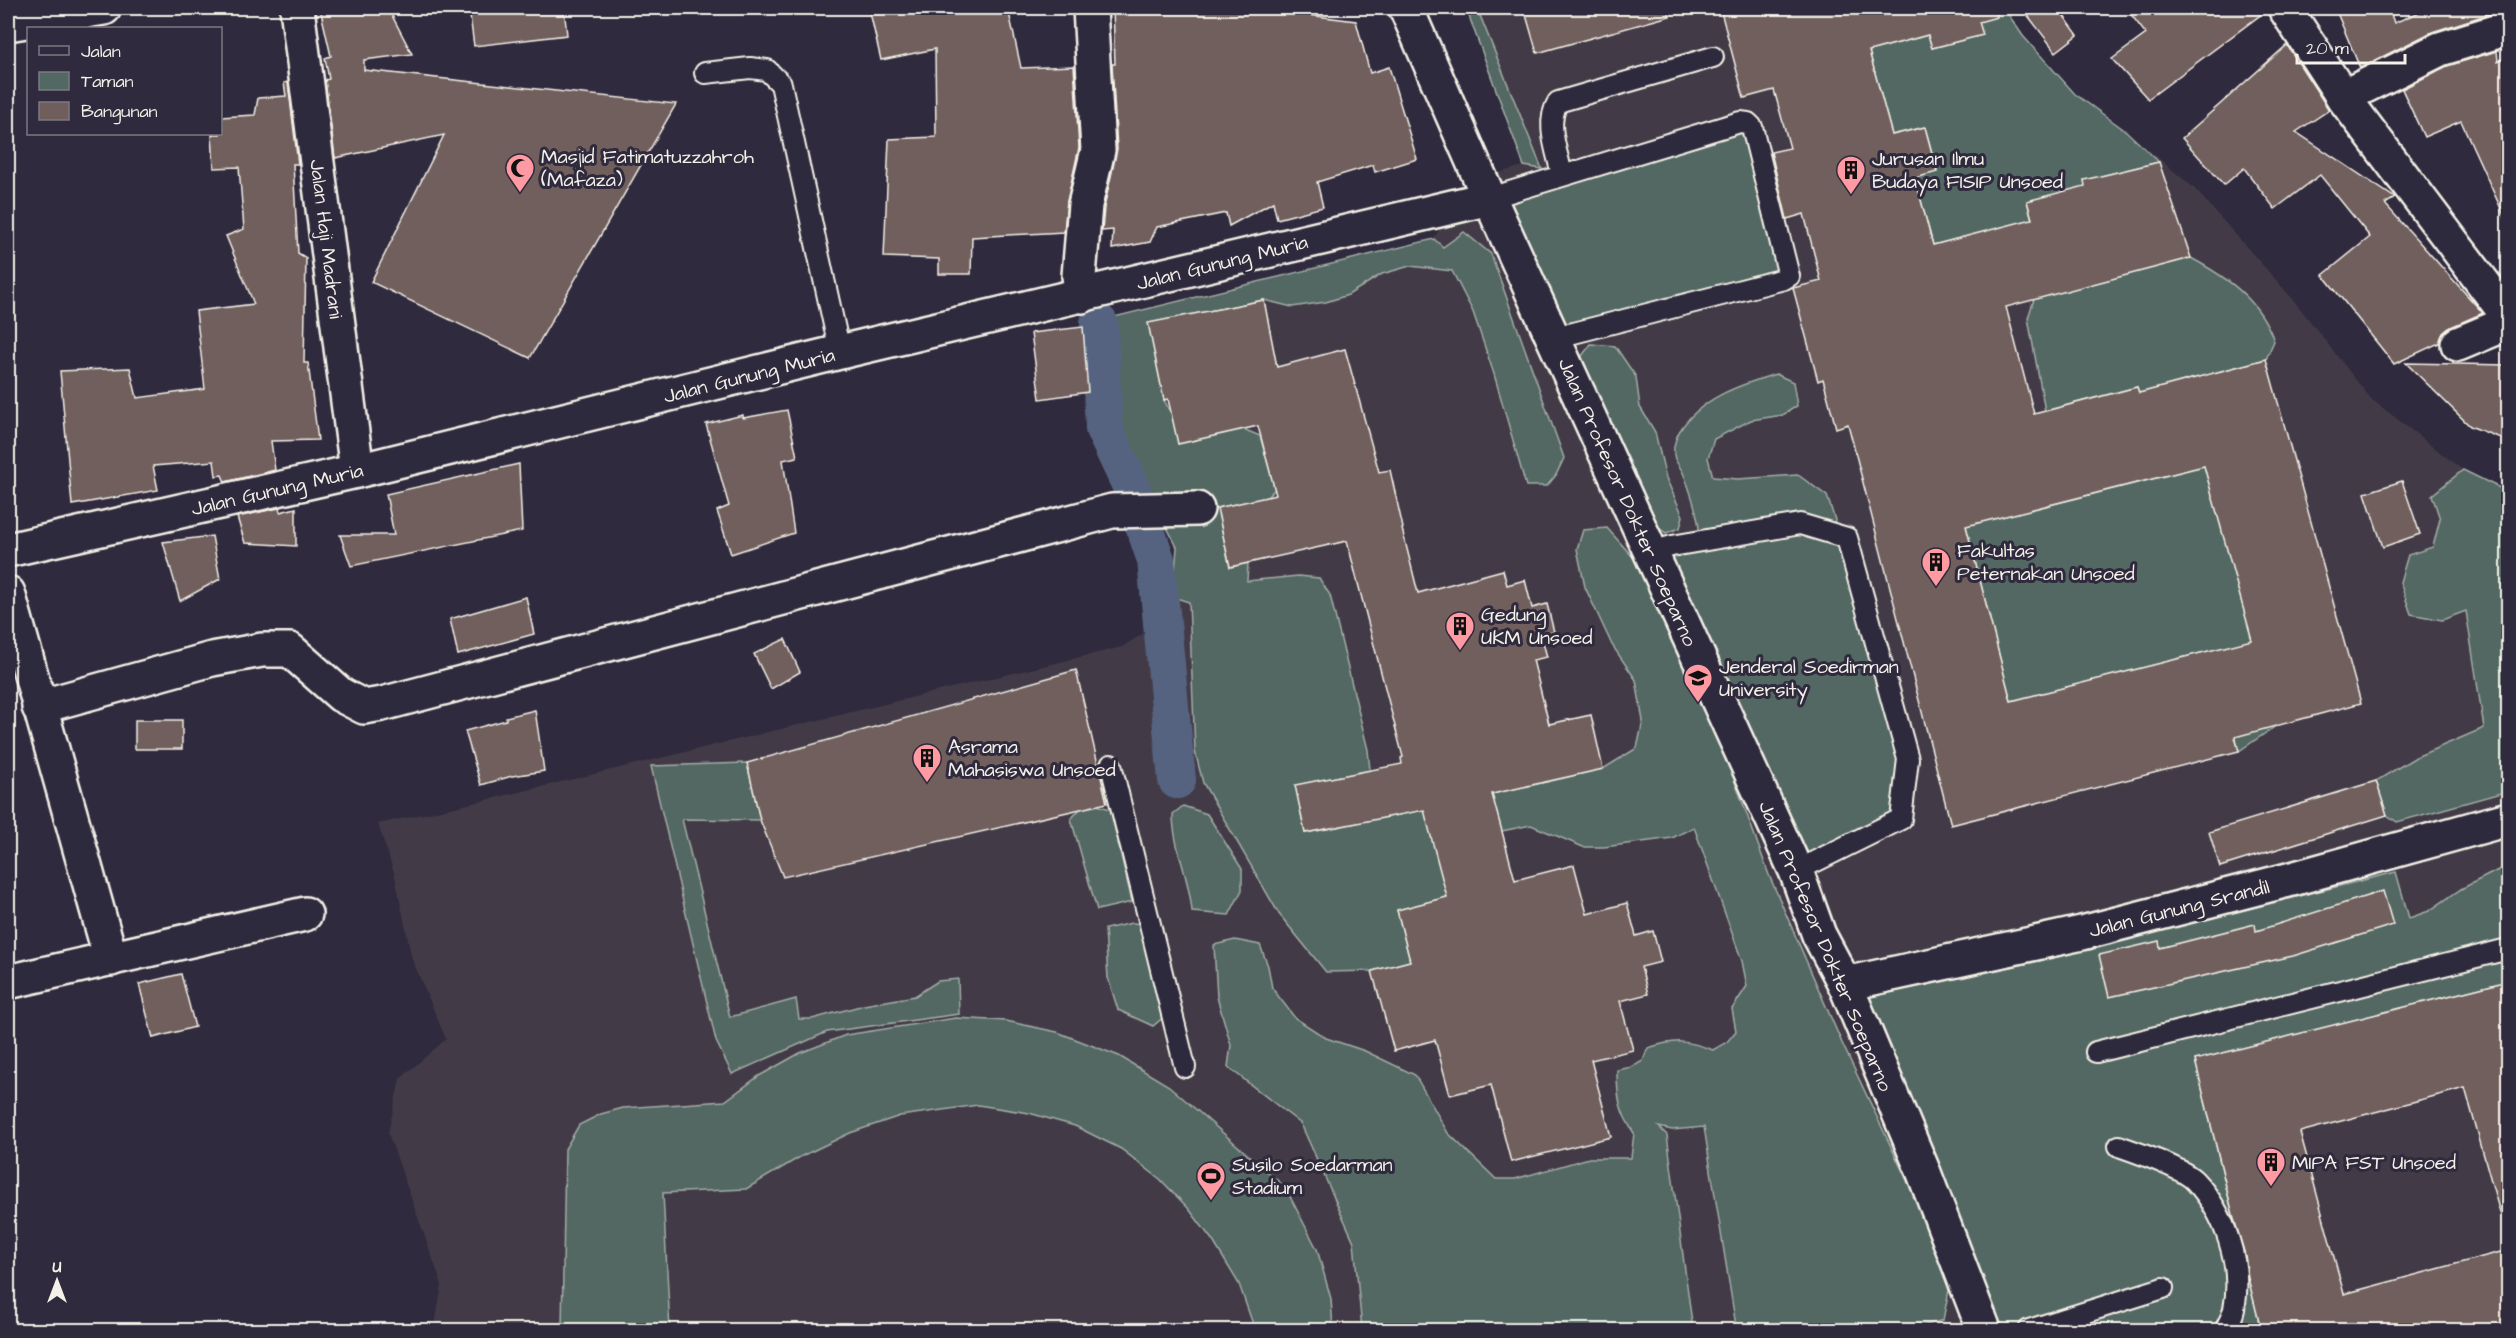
<svg xmlns="http://www.w3.org/2000/svg" width="2516" height="1338" viewBox="0 0 2516 1338" font-family="'Architects Daughter',sans-serif">
<style>
.built{fill:#423a47}
.green{fill:#526863;stroke:#a3aca6;stroke-width:1.5}
.lines{fill:none;stroke-linecap:round;stroke-linejoin:round}
.canal{stroke:#566480;stroke-width:38}
.building{fill:#705e5d;stroke:#f4f1e8;stroke-width:1.5;fill-rule:evenodd}
.lane-casing{stroke:#f4f1e8;stroke-width:24}
.street-casing{stroke:#f4f1e8;stroke-width:38}
.secondary-casing{stroke:#f4f1e8;stroke-width:38}
.lane{stroke:#2f2a3d;stroke-width:20}
.street{stroke:#2f2a3d;stroke-width:33}
.secondary{stroke:#2f2a3d;stroke-width:33}
.labels{text-anchor:middle;stroke-width:6;stroke-linejoin:round;paint-order:stroke}
.poi-label{font-size:20px;fill:#f4f1e8;stroke:#2f2a3d;text-anchor:start}
.street-label{font-size:20px;fill:#f4f1e8;stroke:#2f2a3d}
</style>
<rect width="100%" height="100%" fill="#2f2a3d"/>
<filter id="ink" filterUnits="userSpaceOnUse"><feTurbulence type="fractalNoise" baseFrequency=".0167" numOctaves="2"/><feDisplacementMap in="SourceGraphic" scale="12" xChannelSelector="R" yChannelSelector="G"/><feConvolveMatrix kernelMatrix="1 2 1 2 8 2 1 2 1" color-interpolation-filters="sRGB"/></filter>
<g filter="url(#ink)">
<!-- built -->
<path class="built" d="M1466 8H2004L2023 36 2075 94 2126 131 2194 188 2292 298 2370 398 2463 470 2508 492V1330H434L442 1285 388 1133 400 1079 446 1039 412 959 395 876 378 824 482 801 1122 647 1147 631 1173 597 1178 547 1128 452 1116 404 1114 317 1433 239 1464 194 1485 177 1523 166Z"/>
<!-- green -->
<g class="green">
<path d="M1466 8H1477L1542 169 1524 166Z"/>
<path d="M1975 8H2004L2023 36 2075 94 2126 131 2159 162 2084 180 2090 201 2027 202 2032 220 1933 245 1915 178 1937 171 1925 127 1892 135 1869 51 1928 35 1932 48 1982 35Z"/>
<path d="M1749 124 1787 273 1554 338 1490 198Z"/>
<path d="M1464 232 1491 254 1564 458 1556 475 1547 486H1526L1494 374 1473 312 1452 271 1410 266 1382 274 1348 295 1326 302 1292 307 1264 300 1149 323 1164 400 1172 415 1243 429 1260 436 1275 489 1267 497 1217 508 1230 567 1248 563 1247 581 1298 576 1319 578 1330 595 1368 750 1370 770 1296 785 1305 833 1413 812 1603 769 1637 748 1643 721 1636 680 1612 645 1585 587 1577 549 1583 530 1607 528 1648 574 1729 765 1769 875 1842 1043 1937 1244 1949 1290 1943 1320 1910 1330H1740L1736 1326 1704 1127 1672 1130 1659 1127 1667 1135 1692 1323 1690 1330H1362L1354 1242 1301 1124 1228 1067 1231 1045 1217 997 1214 945 1235 940 1260 945 1268 966 1272 988 1295 1018 1326 1038 1365 1051 1415 1075 1448 1133 1496 1179H1515L1589 1158H1631L1634 1133C1619 1111 1617 1097 1617 1070L1632 1067 1643 1061 1648 1048C1676 1039 1686 1040 1713 1050L1727 1042 1736 1031 1732 1009 1747 986 1742 961 1694 827 1672 838 1604 847H1583L1531 825 1502 831 1447 897 1397 910 1410 961 1372 971 1326 972 1279 914 1203 783 1195 751 1189 602 1173 597 1177 547 1128 452 1116 404 1114 317 1434 239 1443 247Z"/>
<path d="M2191 258C2228 278 2260 300 2274 341L2266 359 2181 382 2276 726 2239 751 2213 650 2011 701 1966 526 2160 477 2137 387 2045 411 2028 318 2034 299Z"/>
<path d="M1591 344 1615 346 1636 377 1640 407 1655 432 1666 478 1683 516 1680 528 1666 533 1652 524 1578 361Z"/>
<path d="M1776 374 1793 382 1797 406 1783 415 1751 420 1714 439 1708 458 1713 477 1738 479 1798 475 1827 496 1835 520 1832 533 1847 538 1908 759 1901 819 1796 871 1651 552 1700 542C1700 520 1692 495 1684 475 1682 469 1677 464 1675 459 1672 450 1675 440 1679 432 1700 398 1739 385 1776 374Z"/>
<path d="M2463 470 2508 492V791L2397 822 2387 815 2376 781 2416 757 2484 728 2466 611 2442 620 2411 614 2400 582 2408 555 2433 547 2440 519 2432 495Z"/>
<path d="M747 763 760 820 682 819 730 1017 796 999 799 1019H812L864 1005 915 996 938 981 958 979 959 1014 827 1032 732 1074 716 1041 651 766Z"/>
<path d="M1094 804 1110 809 1132 902 1097 910 1071 819 1080 809Z"/>
<path d="M1183 806 1207 814 1242 869V890L1229 915 1192 912C1190 878 1173 848 1173 814Z"/>
<path d="M2508 865V981L2195 1060 2261 1330H2000L1988 1310 1869 997 2049 959 2396 872 2409 918 2429 911 2461 889Z"/>
<path d="M1132 923 1146 924 1166 1015 1153 1026 1118 1010 1108 978 1105 929Z"/>
<path d="M956 1018 1006 1021 1057 1032 1119 1056 1169 1086 1285 1187 1317 1249 1331 1299 1333 1330H1255L1239 1284 1213 1241 1189 1209 1160 1179 1121 1149 1075 1126 1029 1113 978 1105 900 1116 850 1133 800 1157 746 1189 663 1193 670 1330H562L565 1149 579 1125 601 1114 623 1108 725 1101 759 1076 800 1053 846 1035Z"/>
</g>
<g class="lines">
<!-- canal -->
<path class="canal" d="M1099 323 1104 429 1130 484 1156 560 1177 780"/>
</g>
<!-- building -->
<g class="building">
<path d="M320 8H388L412 54 364 60V70L676 104 530 358 371 282 444 135 335 158 325 80 329 79 325 58 331 56Z"/>
<path d="M469 8H564L567 35 474 46Z"/>
<path d="M869 8H1008L1021 68 1074 66 1079 148 1067 201 1064 232 972 237 971 274H939V259L884 257 889 139 936 137 935 49 881 60Z"/>
<path d="M1113 8H1277V11L1356 21 1370 73 1389 67 1417 159 1375 172 1373 165 1317 182 1323 207 1277 219 1273 202 1229 226 1226 213 1157 227 1150 242 1112 249 1113 230 1102 231 1104 208 1117 149 1112 64H1115Z"/>
<path d="M1524 8H1668L1670 16 1537 53Z"/>
<path d="M1720 8H1996L1997 17 1979 22 1983 35 1932 48 1928 35 1869 51 1892 135 1925 127 1937 172 1915 178 1933 245 2032 219 2027 201 2085 186 2084 180 2159 162 2191 258 2006 307 2034 414 2137 387 2139 393 2266 359 2361 703 2235 737 2239 751 1951 825 1848 424 1836 428 1823 379 1818 381 1793 288 1821 281 1804 214 1787 219 1771 152 1790 148 1774 90 1744 98ZM2204 466 2252 640 2011 701 1966 526Z"/>
<path d="M2022 8H2058L2078 35 2056 52Z"/>
<path d="M2126 8H2267V10L2148 99 2112 59 2146 34Z"/>
<path d="M2335 8H2389L2394 23 2429 8H2491L2492 13 2432 32 2360 68Z"/>
<path d="M2287 45 2329 110 2296 132 2395 198 2385 204 2483 313 2451 327 2443 333 2439 343 2394 364 2323 275 2370 237 2320 175 2275 209 2244 168 2224 185 2182 138Z"/>
<path d="M2497 51 2498 61 2508 57V224L2461 121 2424 137 2402 89 2447 66Z"/>
<path d="M288 82 298 164H293L298 253 306 258 304 363H308L318 440 271 441 275 470 225 482 222 475 216 476 214 461 153 466 158 490 72 505 60 371 130 368 137 398 205 389 196 311 254 304 226 236 244 229 239 167 214 168 212 134H220V117L255 115 258 98 286 96 284 83Z"/>
<path d="M1264 300 1277 367 1345 349 1379 472 1390 470 1403 528 1402 529 1418 593 1503 570 1507 585 1525 580 1532 608 1547 604 1554 632 1541 635 1547 657 1533 660 1549 724 1591 715 1603 769 1492 794 1515 880 1574 865 1587 914 1627 903 1636 936 1653 931 1661 962 1641 967 1648 994 1620 1001 1633 1050 1591 1060 1611 1137 1511 1162 1491 1085 1450 1095 1435 1040 1394 1051 1372 971 1410 961 1397 910 1447 897 1424 810 1305 833 1295 785 1402 764 1401 758 1403 757 1347 541 1230 567 1217 508 1276 495 1258 426 1178 444 1168 399 1164 400 1148 323Z"/>
<path d="M1083 327 1088 392 1040 399 1031 333Z"/>
<path d="M2406 363 2508 365V441L2470 426Z"/>
<path d="M787 410 797 457 783 460 794 533 731 554 717 511 729 506 706 424 743 415V418Z"/>
<path d="M519 464 522 531 351 566 340 535H394L386 494Z"/>
<path d="M2402 481 2420 534 2383 547 2365 493Z"/>
<path d="M279 508 280 512 296 508V546L245 543 237 517Z"/>
<path d="M212 536 220 579 180 601 163 542Z"/>
<path d="M526 597 534 634 458 655 450 619Z"/>
<path d="M785 639 800 672 771 689 754 654Z"/>
<path d="M1076 670 1107 803 783 877 760 820 747 763Z"/>
<path d="M535 710 544 771 512 776 481 785 465 731 506 720V717Z"/>
<rect x="135" y="720" width="47" height="29"/>
<path d="M2376 781 2387 815 2220 867 2209 832Z"/>
<path d="M2383 891 2393 925 2293 956 2109 997 2099 955 2159 941 2160 948 2255 924 2256 931Z"/>
<path d="M181 974 195 1027 153 1038 139 984Z"/>
<path d="M2508 981V1212L2500 1213 2465 1088 2300 1132 2344 1294 2508 1250V1330H2261L2248 1278 2245 1255 2234 1219 2195 1060Z"/>
</g>
<g class="lines">
<!-- lane casing -->
<g class="lane-casing">
<g id="lane">
<path d="M705 73 750 68 767 70 781 84 840 352"/>
<path d="M1562 175C1557 151 1545 123 1558 102L1713 57"/>
<path d="M1490 198 1740 122 1748 123 1752 127 1789 276 1784 279 1554 338"/>
<path d="M1651 552 1672 546 1800 524 1847 538 1908 759 1901 819 1796 871"/>
<path d="M1111 765 1185 1067"/>
<path d="M2096 1052 2508 949"/>
<path d="M2119 1146C2136 1152 2183 1168 2195 1181 2225 1213 2243 1266 2234 1309 2233 1316 2228 1324 2225 1330"/>
<path d="M2029 1330 2163 1288"/>
</g>
</g>
<!-- street casing -->
<g class="street-casing">
<g id="street">
<path d="M297 8 357 471"/>
<path d="M2285 8 2343 97 2440 49 2508 28"/>
<path d="M8 24 104 8"/>
<path d="M2343 97 2508 316"/>
<path d="M1082 296 1079 276 1085 205 1098 150 1090 8"/>
<path d="M2458 344 2508 323"/>
<path d="M8 550 357 471 840 352 1490 198"/>
<path d="M8 593 111 959"/>
<path d="M39 707 212 659 262 650H290L341 695 364 707 382 704 1112 511 1197 509"/>
<path d="M8 982 305 914"/>
<path d="M1845 984 2082 933 2292 879 2508 819"/>
</g>
</g>
<!-- secondary casing -->
<g class="secondary-casing">
<path id="secondary" d="M1406 8 1477 171 1796 871 1819 935 1845 984 1924 1173 1984 1330"/>
</g>
<!-- lane -->
<use href="#lane" class="lane"/>
<!-- street -->
<use href="#street" class="street"/>
<!-- secondary -->
<use href="#secondary" class="secondary"/>
</g>
</g>
<!-- icons -->
<defs>
<g id="mosque-pin" transform="scale(1.5)"><path d="M0 17L-7.5 6A9.5 9.5 0 1 1 7.5 6Z" fill="#ff9aa2" stroke="#2f2a3d"/><path d="M3.5-4.9A6 6 0 1 0 3.5 4.9A5 5 0 1 1 3.5-4.9Z" fill="#111"/></g>
<g id="building-pin" transform="scale(1.5)"><path d="M0 17L-7.5 6A9.5 9.5 0 1 1 7.5 6Z" fill="#ff9aa2" stroke="#2f2a3d"/><path d="M-4-6H4V6H1V3H-1V6H-4ZM-2.5-4.3h1.7v1.8h-1.7ZM.8-4.3h1.7v1.8H.8ZM-2.5-1h1.7V.8h-1.7ZM.8-1h1.7V.8H.8Z" fill="#111"/></g>
<g id="university-pin" transform="scale(1.5)"><path d="M0 17L-7.5 6A9.5 9.5 0 1 1 7.5 6Z" fill="#ff9aa2" stroke="#2f2a3d"/><path d="M0-5L7-2L0 1L-7-2ZM-4 1L0 2.5L4 1V4Q0 6-4 4Z" fill="#111"/></g>
<g id="stadium-pin" transform="scale(1.5)"><path d="M0 17L-7.5 6A9.5 9.5 0 1 1 7.5 6Z" fill="#ff9aa2" stroke="#2f2a3d"/><path d="M0-5a6.5 5 0 1 0 0 10a6.5 5 0 1 0 0-10ZM-3.5-1.8h7v3.6h-7Z" fill="#111"/></g>
</defs>
<g fill-rule="evenodd">
<use href="#mosque-pin" x="520" y="168"/>
<use href="#building-pin" x="1851" y="170"/>
<use href="#building-pin" x="1936" y="562"/>
<use href="#building-pin" x="1460" y="626"/>
<use href="#university-pin" x="1698" y="678"/>
<use href="#building-pin" x="927" y="758"/>
<use href="#building-pin" x="2271" y="1162"/>
<use href="#stadium-pin" x="1211" y="1176"/>
</g>
<g class="labels">
<!-- poi labels -->
<g class="poi-label">
<text x="541" y="163">Masjid Fatimatuzzahroh<tspan x="541" dy="23">(Mafaza)</tspan></text>
<text x="1872" y="165">Jurusan Ilmu<tspan x="1872" dy="23">Budaya FISIP Unsoed</tspan></text>
<text x="1957" y="557">Fakultas<tspan x="1957" dy="23">Peternakan Unsoed</tspan></text>
<text x="1481" y="621">Gedung<tspan x="1481" dy="23">UKM Unsoed</tspan></text>
<text x="1719" y="673">Jenderal Soedirman<tspan x="1719" dy="23">University</tspan></text>
<text x="948" y="753">Asrama<tspan x="948" dy="23">Mahasiswa Unsoed</tspan></text>
<text x="2292" y="1169">MIPA FST Unsoed</text>
<text x="1232" y="1171">Susilo Soedarman<tspan x="1232" dy="23">Stadium</tspan></text>
</g>
<!-- street labels -->
<g class="street-label">
<text transform="translate(327 239) rotate(83)" y="7">Jalan Haji Madrani</text>
<text transform="translate(1222 262) rotate(-14)" y="7">Jalan Gunung Muria</text>
<text transform="translate(749 375) rotate(-14)" y="7">Jalan Gunung Muria</text>
<text transform="translate(277 489) rotate(-13)" y="7">Jalan Gunung Muria</text>
<text transform="translate(1628 502) rotate(66)" y="7">Jalan Profesor Dokter Soeparno</text>
<text transform="translate(2179 908) rotate(-14)" y="7">Jalan Gunung Srandil</text>
<text transform="translate(1826 946) rotate(67)" y="7">Jalan Profesor Dokter Soeparno</text>
</g>
</g>
<!-- margin -->
<rect width="2516" height="1338" fill="none" stroke="#2f2a3d" stroke-width="30"/>
<rect x="15" y="15" width="2486" height="1308" fill="none" stroke="#f4f1e8" stroke-width="2" filter="url(#ink)"/>
<!-- legend -->
<rect x="27" y="27" width="195" height="108" fill="#2f2a3d" stroke="#7e7a81" stroke-width="1.5"/>
<rect x="39" y="46" width="30" height="9" fill="#2f2a3d" stroke="#7e7a81" stroke-width="1.5"/>
<text x="81" y="57" font-size="18" fill="#f4f1e8">Jalan</text>
<rect x="39" y="72" width="30" height="18" fill="#526863" stroke="#7e7a81" stroke-width="1.5"/>
<text x="81" y="87" font-size="18" fill="#f4f1e8">Taman</text>
<rect x="39" y="102" width="30" height="18" fill="#705e5d" stroke="#7e7a81" stroke-width="1.5"/>
<text x="81" y="117" font-size="18" fill="#f4f1e8">Bangunan</text>
<!-- north arrow -->
<g transform="translate(57 1281)" stroke="#2f2a3d" stroke-width="4.5" paint-order="stroke">
<path d="M0-4.5L10 22L0 15L-10 22Z" fill="#f4f1e8"/>
<text y="-9" font-size="16" font-weight="bold" text-anchor="middle" fill="#f4f1e8">U</text>
</g>
<!-- scale -->
<path d="M2297 54v9h108v-9" fill="none" stroke="#f4f1e8" stroke-width="3"/>
<text x="2306" y="54" font-size="18" fill="#f4f1e8" stroke="#2f2a3d" stroke-width="4.5" paint-order="stroke">20 m</text>
</svg>
